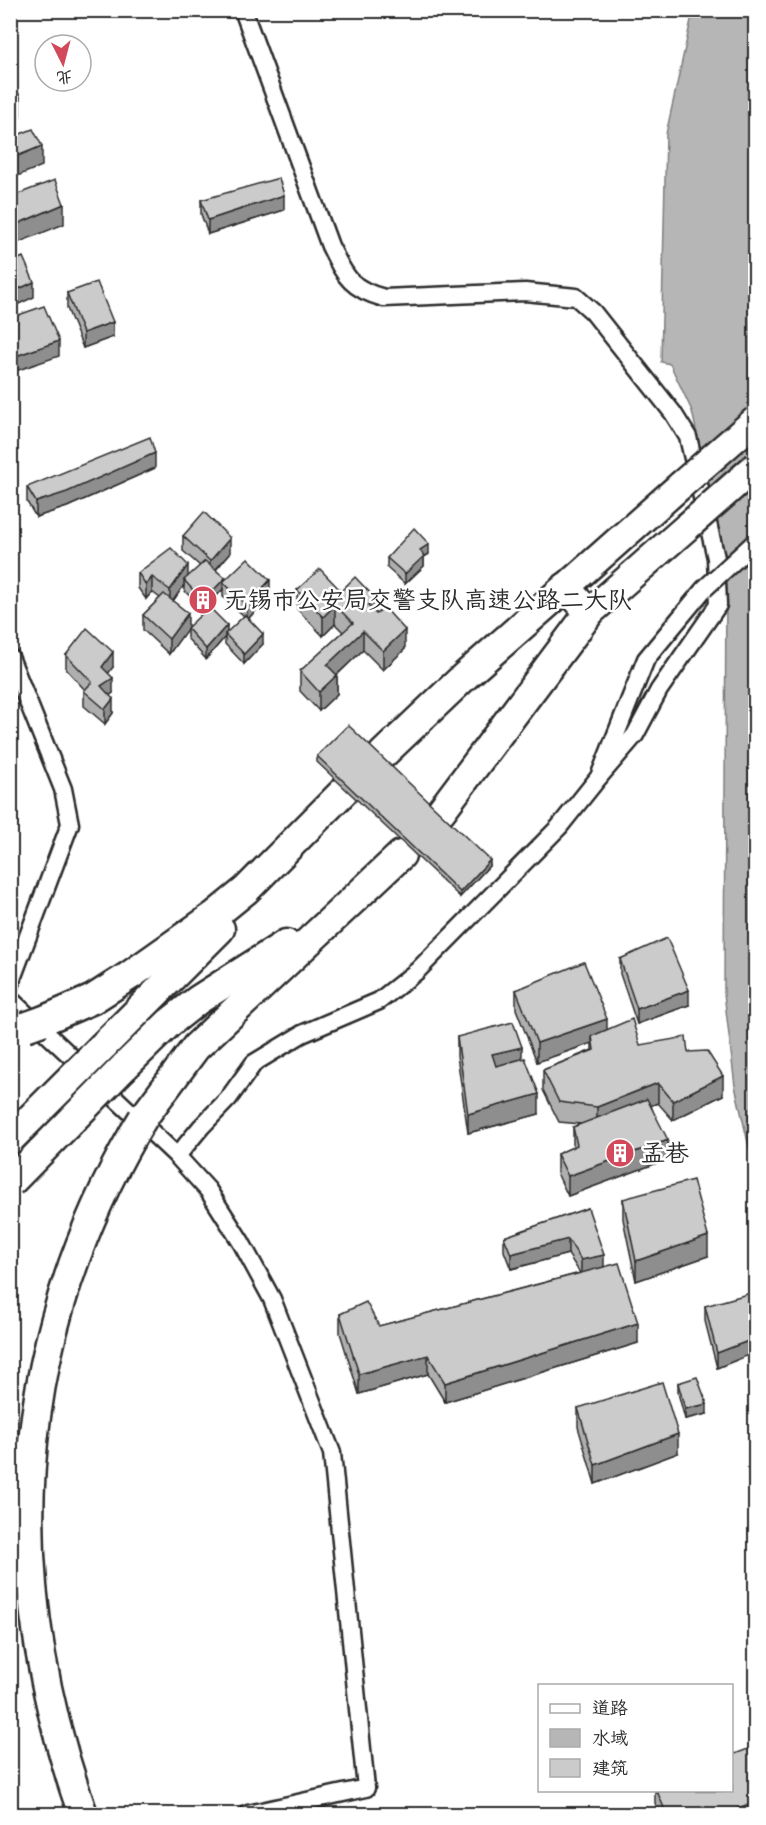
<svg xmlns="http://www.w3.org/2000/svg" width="766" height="1825" viewBox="0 0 766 1825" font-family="Dekko,'LXGW WenKai TC',sans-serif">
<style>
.water{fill:#b6b6b6;stroke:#7e7e7e;stroke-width:1.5}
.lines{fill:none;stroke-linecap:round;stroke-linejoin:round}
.minor-casing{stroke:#2b2b2b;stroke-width:21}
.trunk-casing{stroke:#2b2b2b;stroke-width:32}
.motorway-casing{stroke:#2b2b2b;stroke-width:33}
.minor{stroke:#fff;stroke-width:16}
.trunk{stroke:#fff;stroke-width:27}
.motorway{stroke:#fff;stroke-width:28}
.minor-bridge-casing{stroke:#2b2b2b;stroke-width:21;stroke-linecap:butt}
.trunk-bridge-casing{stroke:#2b2b2b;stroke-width:32;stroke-linecap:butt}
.motorway-bridge-casing{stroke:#2b2b2b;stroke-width:33;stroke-linecap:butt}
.minor-bridge{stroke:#fff;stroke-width:16}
.trunk-bridge{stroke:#fff;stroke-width:27}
.motorway-bridge{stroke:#fff;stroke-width:28}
.wall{fill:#afafaf;stroke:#2b2b2b;stroke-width:1.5;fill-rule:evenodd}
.shaded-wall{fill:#8e8e8e;stroke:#2b2b2b;stroke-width:1.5}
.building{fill:#cbcbcb;stroke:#2b2b2b;stroke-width:1.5}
.labels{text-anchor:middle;stroke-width:5;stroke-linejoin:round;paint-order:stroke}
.poi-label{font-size:24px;fill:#2b2b2b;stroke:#fff;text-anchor:start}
</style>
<rect width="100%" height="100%" fill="#fff"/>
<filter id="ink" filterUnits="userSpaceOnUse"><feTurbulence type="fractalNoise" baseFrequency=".0167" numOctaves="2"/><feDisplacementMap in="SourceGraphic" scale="12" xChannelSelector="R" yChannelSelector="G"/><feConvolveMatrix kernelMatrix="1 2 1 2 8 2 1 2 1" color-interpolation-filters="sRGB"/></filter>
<g filter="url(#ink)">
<!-- water -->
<path class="water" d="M693 11H755V1173L735 1086 724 993 726 582 721 545 692 411 670 364 661 362 666 134Z"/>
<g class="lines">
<!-- minor casing -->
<g class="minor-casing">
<g id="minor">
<path d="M243 10 330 246C345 276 350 289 384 298L525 292 576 297 593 312 673 413 688 437 716 558 718 605 659 690 635 735 599 777"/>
<path d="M10 657 63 789 70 824 10 984"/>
<path d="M10 999 177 1156 208 1190 241 1242 272 1299 332 1453 366 1788 248 1814"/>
<path d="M177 1156 201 1127 228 1099 254 1063 302 1034 379 1001 417 971 559 827 599 777 646 659 704 589"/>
</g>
</g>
<!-- trunk casing -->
<g class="trunk-casing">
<path id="trunk" d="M681 485 566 587 589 613 688 526"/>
</g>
<!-- motorway casing -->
<g class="motorway-casing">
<g id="motorway">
<path d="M383 754 465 676 566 587"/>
<path d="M441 811 589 613"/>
<path d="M42 1021 93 999 129 976 214 916 246 890 343 792"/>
<path d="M103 1046 220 929"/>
<path d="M124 1067 169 1023 198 1000 286 944"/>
<path d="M143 1118 196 1047 401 855"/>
<path d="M83 1814C0 1582 10 1349 134 1133"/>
</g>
</g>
<!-- minor -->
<use href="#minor" class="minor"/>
<!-- trunk -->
<use href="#trunk" class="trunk"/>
<!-- motorway -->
<use href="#motorway" class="motorway"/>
<!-- minor-bridge casing -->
<g class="minor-bridge-casing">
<path id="minor-bridge" d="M704 589 756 541"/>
</g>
<!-- trunk-bridge casing -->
<g class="trunk-bridge-casing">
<g id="trunk-bridge">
<path d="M681 485 756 420"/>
<path d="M688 526 756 466"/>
</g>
</g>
<!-- motorway-bridge casing -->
<g class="motorway-bridge-casing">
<g id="motorway-bridge">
<path d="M25 1027 42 1021"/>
<path d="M134 1133 143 1118"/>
<path d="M10 1139 103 1046"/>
<path d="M10 1183 124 1067"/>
</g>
</g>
<!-- minor-bridge -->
<use href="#minor-bridge" class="minor-bridge"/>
<!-- trunk-bridge -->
<use href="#trunk-bridge" class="trunk-bridge"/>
<!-- motorway-bridge -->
<use href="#motorway-bridge" class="motorway-bridge"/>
</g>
<!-- wall -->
<g class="wall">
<path d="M201 200 284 210 208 234 201 214Z"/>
<path d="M67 293 113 337 83 348 67 308Z"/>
<path d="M155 468 67 507 36 517 27 502V487Z"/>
<path d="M183 536 230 553 216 570 225 580 270 595 249 618 263 644 244 664 225 644V637L206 659 187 638V628L169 654 143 630V615L160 598 152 592 146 599 138 588V573L188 577 200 566 183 551ZM184 585V590L203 611 223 589V597L244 616 227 633 188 628 173 601Z"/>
<path d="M429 554 424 557V566L405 584 387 568V558Z"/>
<path d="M297 590 341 591 375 612 405 649 383 670 363 650 337 675V694L319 711 300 691V671L343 632 335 624 323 636 297 609Z"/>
<path d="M66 655 113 667 108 673 113 693 110 695 113 713 105 724 84 706V691L85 690 66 669Z"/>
<path d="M317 756 490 865 460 897 317 762Z"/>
<path d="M620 959 689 1005 637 1024 620 974Z"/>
<path d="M516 990 640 1045 688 1052 723 1095 673 1120 658 1103 651 1105 668 1159 568 1196 557 1173V1154L573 1147V1127L581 1124 559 1122 543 1090V1070L592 1050V1043L537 1062 516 1009Z"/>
<path d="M457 1037 522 1059 539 1114 468 1133 457 1056Z"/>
<path d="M623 1199 708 1256 636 1281 623 1219Z"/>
<path d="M588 1208 604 1267 638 1343 445 1402 428 1374 359 1394 340 1333V1314L379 1326 580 1273 568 1254 511 1269 504 1251V1237Z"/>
<path d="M705 1306H756V1352L717 1368 705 1321Z"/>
<path d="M678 1383 707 1414 685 1419 678 1393Z"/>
<path d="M578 1408 678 1453 595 1484 578 1427Z"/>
<path d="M655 1791H732L756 1815H659L655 1803Z"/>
</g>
<!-- shaded-wall -->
<g class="shaded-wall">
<path d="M20 97V116L10 120V100Z"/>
<path d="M42 146V166L10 179V159Z"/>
<path d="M284 195V210L208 234V220Z"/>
<path d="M64 204V224L10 246V227Z"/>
<path d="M34 282V297L10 308V293Z"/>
<path d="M113 322V337L83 348V333Z"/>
<path d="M59 341V356L10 373V358Z"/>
<path d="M155 453V468L67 507 36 517V502Z"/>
<path d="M230 538V553L210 576V561Z"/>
<path d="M429 544V554L424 557V566L405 584V574L420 550Z"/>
<path d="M188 565V580H184V585L170 605V590Z"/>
<path d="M152 577V592L146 599V585Z"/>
<path d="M225 578V583L223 582V589L203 611V601Z"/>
<path d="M270 580V595L247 620V605Z"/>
<path d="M375 598V618L368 605Z"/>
<path d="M335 605V624L323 636V617Z"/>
<path d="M188 613V628L169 654V639Z"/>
<path d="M227 625V635L225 634V637L206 659V649Z"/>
<path d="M405 630V649L383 670V651Z"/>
<path d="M363 631V650L327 684V665Z"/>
<path d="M263 634V644L244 664V654Z"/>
<path d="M113 652V667L102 682V667Z"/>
<path d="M337 675V694L319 711V692Z"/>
<path d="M113 678V693L101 701V686Z"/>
<path d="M113 699V713L105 724V709Z"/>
<path d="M490 860V865L460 897V892Z"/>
<path d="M689 990V1005L637 1024V1009Z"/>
<path d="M607 1019V1038L592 1036V1043L537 1062V1043Z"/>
<path d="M522 1047V1067L492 1074V1054Z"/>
<path d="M723 1076V1095L673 1120V1101Z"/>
<path d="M658 1083V1103L597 1126V1107Z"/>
<path d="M539 1094V1114L468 1133V1114Z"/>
<path d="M668 1140V1159L568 1196V1176Z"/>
<path d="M708 1236V1256L636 1281V1261Z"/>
<path d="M568 1239V1254L511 1269V1254Z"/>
<path d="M604 1255V1270L581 1275V1260Z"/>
<path d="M638 1323V1343L445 1402V1383Z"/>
<path d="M756 1338V1352L717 1368V1353Z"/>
<path d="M428 1355V1374L359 1394V1374Z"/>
<path d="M707 1404V1414L685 1419V1409Z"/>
<path d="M678 1434V1453L595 1484V1465Z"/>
<path d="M756 1801V1815H721Z"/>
</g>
<!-- building -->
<g class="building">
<path d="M10 71 20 97 10 100Z"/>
<path d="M33 129 42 146 10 159V138Z"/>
<path d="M279 178 284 195 208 220 201 200Z"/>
<path d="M55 180 64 204 10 227V197Z"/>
<path d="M23 257 34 282 10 293V263Z"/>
<path d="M97 282 113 322 83 333 67 293Z"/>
<path d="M44 306 59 341 10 358V318Z"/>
<path d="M150 437 155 453 67 492 36 502 27 487Z"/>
<path d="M204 512 230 538 210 561 183 536Z"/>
<path d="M414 528 429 544 420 550 424 556 405 574 387 558Z"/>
<path d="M171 548 188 565 170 590 152 577 146 585 138 573Z"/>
<path d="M248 558 270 580 247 605 223 582Z"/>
<path d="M205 561 225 578 203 601 184 580Z"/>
<path d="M320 569 341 591 355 577 375 598 368 605 376 614 384 607 405 630 383 651 363 631 327 665 337 675 319 692 300 671 353 623 335 605 323 617 297 590Z"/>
<path d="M164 594 188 613 169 639 143 615Z"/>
<path d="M209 607 227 625 206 649 187 628Z"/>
<path d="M245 615 263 634 244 654 225 634Z"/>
<path d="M87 628 113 652 102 667 113 678 101 686 113 699 105 709 84 691 92 682 66 655Z"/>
<path d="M348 725 490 860 460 892 317 756Z"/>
<path d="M667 938 689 990 637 1009 620 959Z"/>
<path d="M584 962 607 1019 537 1043 516 990Z"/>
<path d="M632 1019 640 1045 686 1037 688 1052 707 1051 723 1076 673 1101 658 1083 597 1107 559 1102 543 1070 594 1050 592 1036Z"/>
<path d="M513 1022 522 1047 492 1054 496 1066 525 1058 539 1094 468 1114 457 1037Z"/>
<path d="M647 1099 668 1140 568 1176 557 1154 577 1145 573 1127Z"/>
<path d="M693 1180 708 1236 636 1261 623 1199Z"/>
<path d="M588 1208 604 1255 581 1260 568 1239 511 1254 504 1237Z"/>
<path d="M619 1263 638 1323 445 1383 428 1355 359 1374 340 1314 366 1302 379 1326Z"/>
<path d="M751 1293 756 1306V1338L717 1353 705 1306Z"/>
<path d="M697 1377 707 1404 685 1409 678 1383Z"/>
<path d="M662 1382 678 1434 595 1465 578 1408Z"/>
<path d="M756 1746V1801L721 1815H667L657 1791H732V1755Z"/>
</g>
</g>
<!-- icons -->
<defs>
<g id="building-disc" transform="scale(1.5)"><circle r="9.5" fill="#d1495b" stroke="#fff"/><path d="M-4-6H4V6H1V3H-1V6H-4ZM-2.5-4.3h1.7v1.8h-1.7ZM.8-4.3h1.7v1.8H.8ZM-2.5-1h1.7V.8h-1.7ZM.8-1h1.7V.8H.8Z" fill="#fff"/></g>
</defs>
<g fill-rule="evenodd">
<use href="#building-disc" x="203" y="600"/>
<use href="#building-disc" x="620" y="1153"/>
</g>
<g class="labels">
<!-- poi labels -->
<g class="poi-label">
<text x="224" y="608">无锡市公安局交警支队高速公路二大队</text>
<text x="641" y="1161">孟巷</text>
</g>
</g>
<!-- margin -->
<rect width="766" height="1825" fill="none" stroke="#fff" stroke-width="36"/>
<rect x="18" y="18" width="730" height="1789" fill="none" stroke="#2b2b2b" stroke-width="2" filter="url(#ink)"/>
<!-- legend -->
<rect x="538" y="1684" width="195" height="108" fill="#ffffff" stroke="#aaaaaa" stroke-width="1.5"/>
<rect x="550" y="1704" width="30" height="9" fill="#ffffff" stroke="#aaaaaa" stroke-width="1.5"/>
<text x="592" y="1714" font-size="18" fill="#2b2b2b">道路</text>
<rect x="550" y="1729" width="30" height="18" fill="#b6b6b6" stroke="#aaaaaa" stroke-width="1.5"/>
<text x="592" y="1744" font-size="18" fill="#2b2b2b">水域</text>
<rect x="550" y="1759" width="30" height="18" fill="#cbcbcb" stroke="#aaaaaa" stroke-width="1.5"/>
<text x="592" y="1774" font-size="18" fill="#2b2b2b">建筑</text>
<!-- north arrow -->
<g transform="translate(63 63) rotate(174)"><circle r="28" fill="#ffffff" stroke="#aaaaaa" stroke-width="1.5"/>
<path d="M0-4.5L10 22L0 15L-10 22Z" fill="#d1495b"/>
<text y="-9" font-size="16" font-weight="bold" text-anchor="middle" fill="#2b2b2b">北</text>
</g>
</svg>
